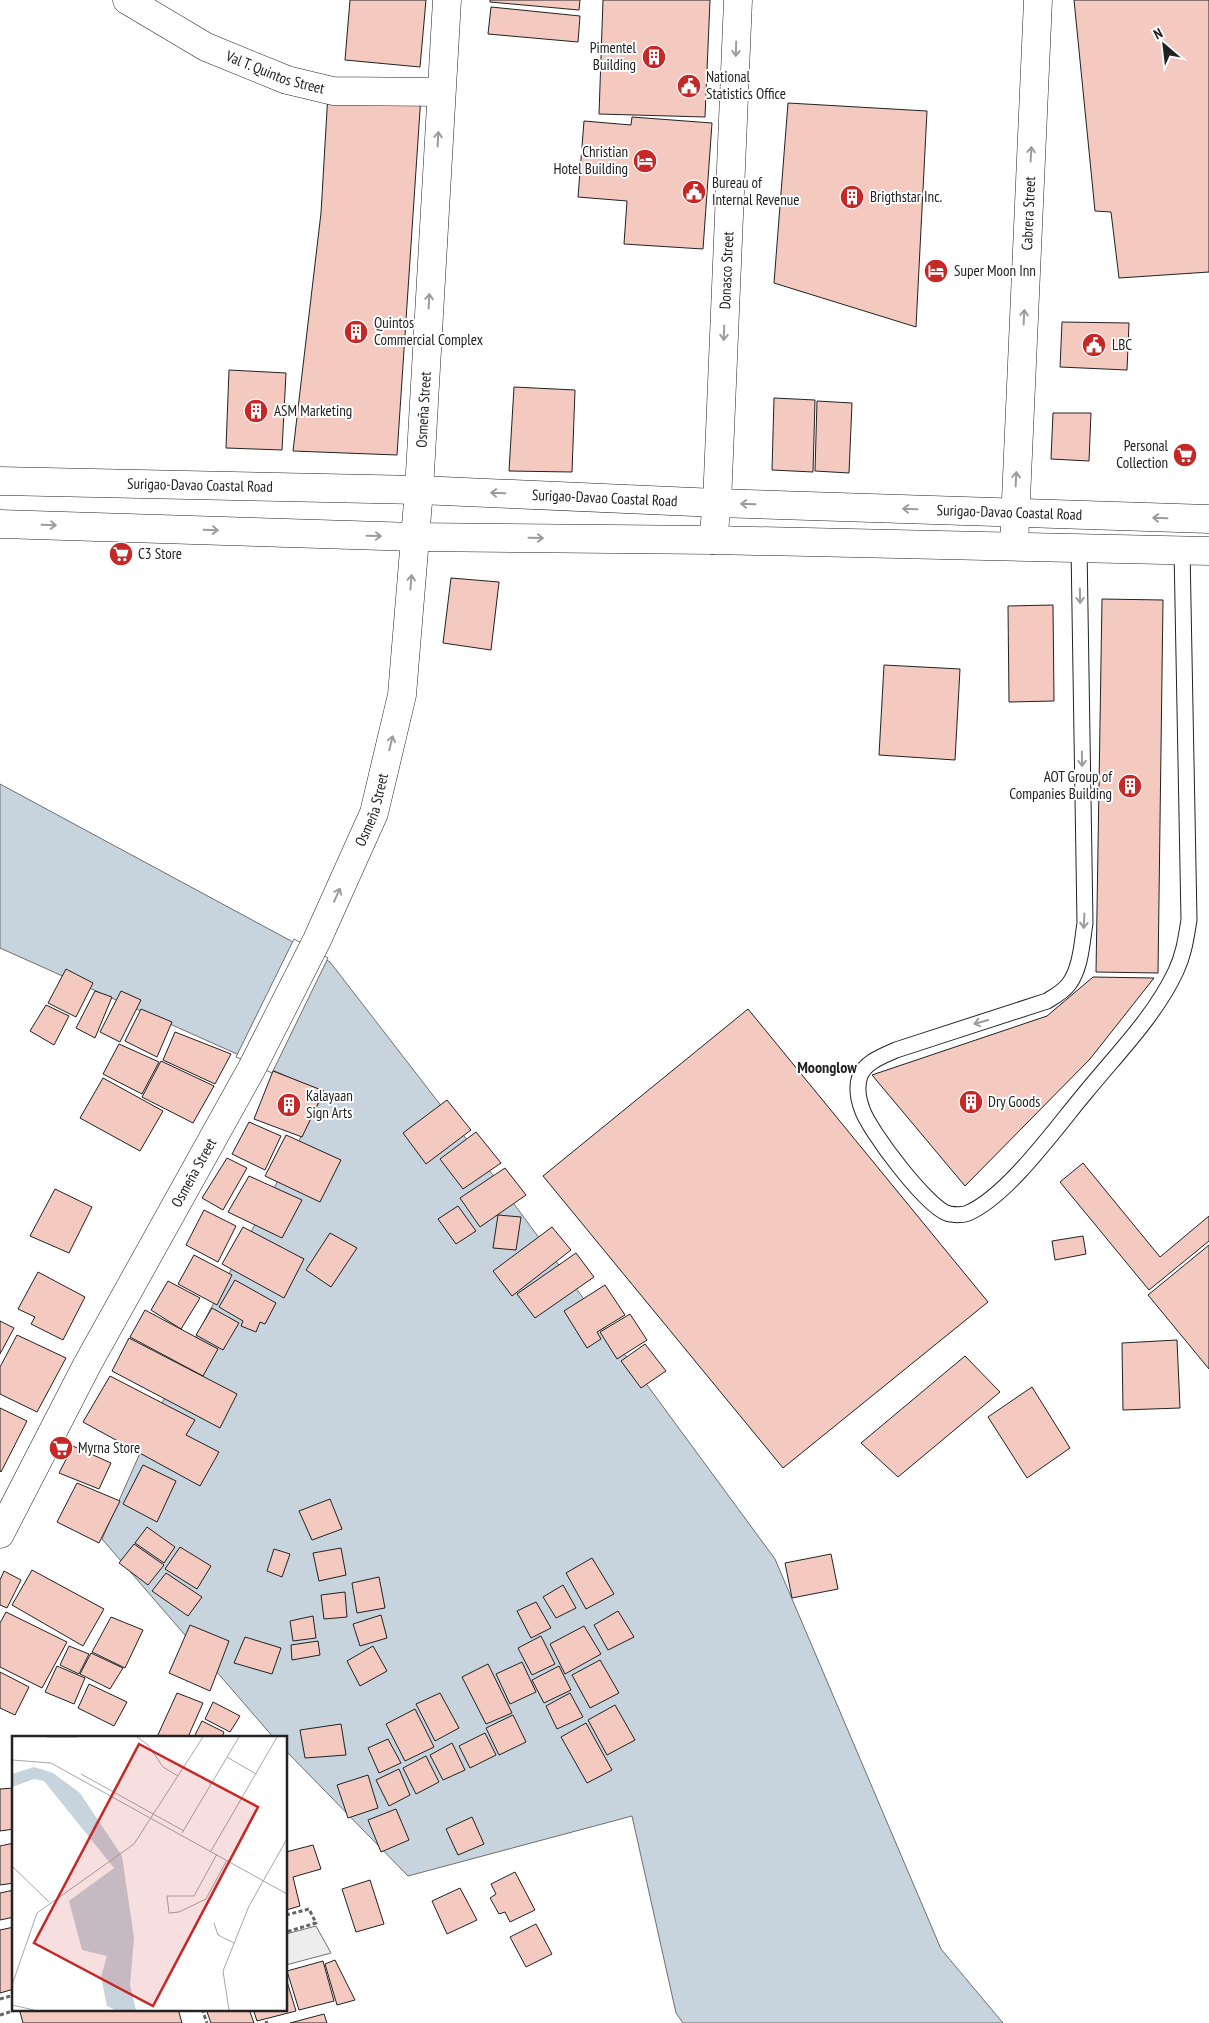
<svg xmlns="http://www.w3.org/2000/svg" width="1209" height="2023" viewBox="0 0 1209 2023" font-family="'PT Sans Narrow',sans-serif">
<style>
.parking{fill:#ededed;stroke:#6f6f6f}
.water{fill:#c7d3dd;stroke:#6f6f6f}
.pier{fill:#fff;stroke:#6f6f6f}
.building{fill:#f3c9c0;stroke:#222}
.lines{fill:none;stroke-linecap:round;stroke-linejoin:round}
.service-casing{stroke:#222;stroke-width:17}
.minor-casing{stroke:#222;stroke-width:29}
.secondary-casing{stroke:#222;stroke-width:29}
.trunk-casing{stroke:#222;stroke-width:29}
.path{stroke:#646464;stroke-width:3;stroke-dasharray:4 2.5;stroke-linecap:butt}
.service{stroke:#fff;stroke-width:15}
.minor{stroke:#fff;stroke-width:28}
.secondary{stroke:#fff;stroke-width:28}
.trunk{stroke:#fff;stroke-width:28}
.oneway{stroke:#9c9c9c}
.labels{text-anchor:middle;stroke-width:4;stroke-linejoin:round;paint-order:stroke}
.poi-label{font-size:15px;fill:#222;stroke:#fff;text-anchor:start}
.street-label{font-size:15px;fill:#222;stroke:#fff}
.neighbourhood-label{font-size:16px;font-weight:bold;fill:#222;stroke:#fff}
.inset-road{fill:none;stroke:#a7a7a7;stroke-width:1}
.view{fill:#c62828;fill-opacity:0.15;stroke:#c62828;stroke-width:2.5}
.inset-edge{fill:none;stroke:#222;stroke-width:2.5}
</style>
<rect width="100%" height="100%" fill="#fff"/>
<!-- parking -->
<path class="parking" d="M316 1926 331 1953 286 1965V1934Z"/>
<!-- water -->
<path class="water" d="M0 784 330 962 456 1125 775 1559 941 1949 1003 2023H683L676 2013 632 1816 408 1876 286 1751V1737H273L102 1539 168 1390 324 1093 0 948Z"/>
<!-- pier -->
<path class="pier" d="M294 939 328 958 272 1073 236 1057Z"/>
<!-- building -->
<g class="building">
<path d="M350 0H426L420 67 345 60Z"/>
<path d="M490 0H580L579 10 490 2Z"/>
<path d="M603 0H710L705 117 599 114Z"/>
<path d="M1074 0H1209V272L1119 278 1111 212 1095 211Z"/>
<path d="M491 7 580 16 578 42 488 34Z"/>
<path d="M328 93 421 95 397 455 293 451 321 213Z"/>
<path d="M788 103 927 111 916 327 774 283Z"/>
<path d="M632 117 712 123 703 249 624 244 627 201 578 197 584 121 631 125Z"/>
<path d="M1062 322 1129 323 1127 370 1060 367Z"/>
<path d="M229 370 286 373 282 450 226 448Z"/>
<path d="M514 387 575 390 572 472 509 471Z"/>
<path d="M774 398 815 400 813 472 772 470Z"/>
<path d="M817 401 852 403 849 473 815 471Z"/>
<path d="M1053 413H1091L1089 461 1051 459Z"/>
<path d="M451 578 499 582 491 650 443 643Z"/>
<path d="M1102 599 1163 600 1158 973 1096 972Z"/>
<path d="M1053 605 1054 701 1009 702 1008 606Z"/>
<path d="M884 665 960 669 955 760 879 755Z"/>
<path d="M66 969 93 983 76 1017 48 1003Z"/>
<path d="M1093 977 1154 978 1090 1059 965 1186 872 1075 1047 1016Z"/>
<path d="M95 991 112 997 95 1038 76 1028Z"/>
<path d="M121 991 141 1000 120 1042 100 1032Z"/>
<path d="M46 1005 69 1016 54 1045 30 1031Z"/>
<path d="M141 1009 172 1022 157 1057 125 1041Z"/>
<path d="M748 1009 988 1302 783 1468 543 1176Z"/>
<path d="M175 1032 231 1054 215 1084 163 1060Z"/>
<path d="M119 1044 159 1062 142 1094 103 1074Z"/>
<path d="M161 1061 214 1086 193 1123 142 1097Z"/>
<path d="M273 1071 324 1091 302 1137 254 1119Z"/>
<path d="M103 1078 163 1111 140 1151 80 1118Z"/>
<path d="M447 1100 471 1130 426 1164 403 1133Z"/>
<path d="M249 1122 281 1136 265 1170 232 1154Z"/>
<path d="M476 1132 501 1163 463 1189 440 1159Z"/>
<path d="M286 1135 341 1160 320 1202 265 1176Z"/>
<path d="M227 1158 247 1168 223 1210 202 1198Z"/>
<path d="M1083 1163 1160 1257 1209 1216V1241L1149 1290 1060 1182Z"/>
<path d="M505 1168 526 1195 480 1227 460 1198Z"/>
<path d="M249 1176 302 1200 282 1238 228 1212Z"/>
<path d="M55 1189 92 1207 69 1253 30 1236Z"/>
<path d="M458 1206 476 1231 456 1244 438 1219Z"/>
<path d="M204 1210 236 1226 218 1262 186 1245Z"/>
<path d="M498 1215 521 1217 516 1250 493 1248Z"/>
<path d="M243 1227 304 1259 284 1298 222 1264Z"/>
<path d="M552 1227 571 1250 512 1296 493 1271Z"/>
<path d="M330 1233 357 1248 331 1287 306 1270Z"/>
<path d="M1083 1236 1086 1254 1055 1260 1052 1241Z"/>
<path d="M1209 1245V1369L1148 1295Z"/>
<path d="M576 1253 594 1277 535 1318 517 1294Z"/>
<path d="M194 1255 232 1275 217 1305 178 1284Z"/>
<path d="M38 1272 85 1297 63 1340 31 1324 35 1317 18 1309Z"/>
<path d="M235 1280 276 1303 265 1324 260 1322 256 1332 241 1326 243 1321 219 1307Z"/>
<path d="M168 1281 200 1298 181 1329 151 1310Z"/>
<path d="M605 1285 625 1315 597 1332 601 1339 587 1348 564 1311Z"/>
<path d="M212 1308 239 1323 223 1350 196 1335Z"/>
<path d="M145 1310 218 1349 203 1376 130 1337Z"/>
<path d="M630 1314 647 1340 617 1359 600 1332Z"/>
<path d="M0 1321 14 1328 0 1354Z"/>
<path d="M17 1335 66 1358 37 1412 0 1394V1367Z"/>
<path d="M129 1338 237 1394 220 1428 112 1371Z"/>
<path d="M1177 1340 1180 1408 1123 1410 1122 1343Z"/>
<path d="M645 1344 666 1371 641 1388 621 1361Z"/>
<path d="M965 1356 1000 1392 898 1477 861 1443Z"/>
<path d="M110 1376 195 1420 186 1435 219 1452 200 1486 83 1422Z"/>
<path d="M1032 1387 1070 1448 1027 1478 988 1417Z"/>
<path d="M0 1408 27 1421 1 1472 0 1471Z"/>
<path d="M73 1446 111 1463 99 1489 59 1473Z"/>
<path d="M143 1465 176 1481 157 1522 123 1504Z"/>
<path d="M77 1483 120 1501 99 1543 57 1522Z"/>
<path d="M330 1499 342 1529 312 1540 299 1511Z"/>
<path d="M147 1527 175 1547 164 1563 135 1543Z"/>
<path d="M134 1544 164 1565 148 1585 119 1563Z"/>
<path d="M180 1547 211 1566 197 1589 165 1569Z"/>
<path d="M341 1548 346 1575 319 1581 313 1553Z"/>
<path d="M274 1549 290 1554 282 1577 267 1571Z"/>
<path d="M831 1554 838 1589 792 1598 785 1563Z"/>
<path d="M592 1558 614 1594 586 1609 566 1573Z"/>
<path d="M32 1570 104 1609 83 1646 12 1605Z"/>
<path d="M4 1571 21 1580 7 1608 0 1605V1580Z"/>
<path d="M166 1573 202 1597 188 1616 152 1591Z"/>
<path d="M379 1577 385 1608 357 1613 352 1583Z"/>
<path d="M563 1585 576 1608 556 1618 543 1597Z"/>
<path d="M345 1592 347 1617 324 1619 321 1595Z"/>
<path d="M536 1602 551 1628 531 1638 517 1611Z"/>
<path d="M618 1611 634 1637 608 1650 594 1625Z"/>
<path d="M6 1612 67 1642 42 1688 0 1667V1623Z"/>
<path d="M381 1615 387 1638 360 1646 353 1624Z"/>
<path d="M313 1616 316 1638 293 1641 290 1621Z"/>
<path d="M111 1617 143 1630 125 1668 92 1652Z"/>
<path d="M190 1625 229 1641 210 1691 169 1673Z"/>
<path d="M584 1626 601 1654 565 1674 550 1644Z"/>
<path d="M541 1636 555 1664 532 1675 518 1648Z"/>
<path d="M245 1637 281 1648 272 1674 234 1663Z"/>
<path d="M318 1641 320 1655 292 1660 291 1645Z"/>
<path d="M69 1646 89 1654 79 1674 60 1665Z"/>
<path d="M373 1646 387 1671 360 1686 347 1661Z"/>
<path d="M91 1653 123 1668 110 1689 80 1674Z"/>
<path d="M600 1660 619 1693 590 1708 572 1675Z"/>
<path d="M522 1662 536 1692 510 1704 496 1674Z"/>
<path d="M488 1664 512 1713 486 1724 462 1677Z"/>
<path d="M57 1666 85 1678 74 1704 45 1692Z"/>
<path d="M559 1666 571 1690 544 1703 532 1680Z"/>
<path d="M0 1672 29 1687 15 1715 0 1708Z"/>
<path d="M89 1684 127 1702 114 1726 78 1708Z"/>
<path d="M177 1693 203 1703 188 1737H157Z"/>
<path d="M440 1693 459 1728 435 1741 416 1704Z"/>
<path d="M570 1693 583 1717 557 1729 546 1706Z"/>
<path d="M213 1702 240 1716 230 1732 205 1719Z"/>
<path d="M615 1705 635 1740 607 1755 588 1720Z"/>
<path d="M415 1709 434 1747 405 1761 386 1724Z"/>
<path d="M513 1715 526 1742 499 1755 486 1728Z"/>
<path d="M202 1721 224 1732 222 1737H194Z"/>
<path d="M586 1723 612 1770 587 1783 561 1737Z"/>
<path d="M341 1724 346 1755 305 1758 300 1730Z"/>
<path d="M485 1733 496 1755 470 1768 459 1746Z"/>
<path d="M388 1739 401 1763 379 1773 368 1748Z"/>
<path d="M452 1743 465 1770 443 1780 430 1755Z"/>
<path d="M426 1756 439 1782 416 1794 403 1768Z"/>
<path d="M399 1769 410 1795 389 1806 376 1780Z"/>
<path d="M368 1775 378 1808 348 1818 337 1785Z"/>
<path d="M14 1788V1829L0 1831V1789Z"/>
<path d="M396 1809 409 1840 381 1852 368 1820Z"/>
<path d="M472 1817 484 1844 458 1855 446 1829Z"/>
<path d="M14 1843V1883L0 1885V1846Z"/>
<path d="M313 1845 321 1869 293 1877 300 1906 286 1910V1852Z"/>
<path d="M515 1872 535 1910 510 1922 505 1912 499 1914 490 1898 496 1894 491 1884Z"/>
<path d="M370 1880 384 1924 356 1932 342 1889Z"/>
<path d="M460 1888 477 1920 447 1934 432 1901Z"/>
<path d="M14 1890V1917L0 1920V1893Z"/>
<path d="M536 1924 552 1954 526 1967 510 1937Z"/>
<path d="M14 1927V1989L0 1993V1930Z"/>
<path d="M335 1960 355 2000 337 2005 325 1964Z"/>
<path d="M323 1961 334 2001 299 2010 287 1971Z"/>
<path d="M286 1978 296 2011 257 2021 253 2009H286Z"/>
<path d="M28 2009H178L182 2023H23L20 2012Z"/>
<path d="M206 2009H249L254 2023H211Z"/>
<path d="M324 2014 327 2023H290Z"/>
</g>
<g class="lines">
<!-- service casing -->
<g class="service-casing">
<path id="service" d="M1079 547 1085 923C1082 942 1081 968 1069 984 1063 992 1055 996 1047 1001L896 1050C883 1056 865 1062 860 1076 856 1087 858 1098 862 1109 868 1129 930 1212 950 1214 955 1215 964 1215 968 1213 1008 1196 1058 1125 1086 1092 1117 1054 1155 1016 1176 971 1184 954 1186 938 1189 920L1182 550"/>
</g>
<!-- minor casing -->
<g class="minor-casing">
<g id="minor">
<path id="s1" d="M127 0 206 47 287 80 333 91 440 92"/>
<path id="s2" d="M713 540 717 503 738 0"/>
<path id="s3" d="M1014 545 1038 0"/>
</g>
</g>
<!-- secondary casing -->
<g class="secondary-casing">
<g id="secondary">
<path id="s4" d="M0 1534 87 1365 252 1068 317 940 374 813 402 695 419 490 447 0"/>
</g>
</g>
<!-- trunk casing -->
<g class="trunk-casing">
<g id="trunk">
<path id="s5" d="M0 481 419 490 717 503 1209 519"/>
<path d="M0 524 415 537 713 540 1209 551"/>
</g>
</g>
<!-- path -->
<g class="path">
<path d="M286 1915 309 1909 316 1923 286 1932"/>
<path d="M0 1999 14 1995"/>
<path d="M202 2009 207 2023"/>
<path d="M0 2015 19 2009"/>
<path d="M265 2023 268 2022"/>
</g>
<!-- service -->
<use href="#service" class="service"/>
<!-- minor -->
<use href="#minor" class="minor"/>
<!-- secondary -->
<use href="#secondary" class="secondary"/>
<!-- trunk -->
<use href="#trunk" class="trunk"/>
</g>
<!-- one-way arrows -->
<defs><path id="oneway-shaft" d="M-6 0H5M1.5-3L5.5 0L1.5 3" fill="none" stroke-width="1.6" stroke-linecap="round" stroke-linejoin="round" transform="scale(1.25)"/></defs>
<g class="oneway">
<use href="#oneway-shaft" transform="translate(736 49) rotate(92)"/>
<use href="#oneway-shaft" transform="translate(438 139) rotate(-87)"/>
<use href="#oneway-shaft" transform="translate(1031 154) rotate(-87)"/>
<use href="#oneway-shaft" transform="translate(429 301) rotate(-87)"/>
<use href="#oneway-shaft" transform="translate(1024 317) rotate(-87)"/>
<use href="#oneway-shaft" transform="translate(724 333) rotate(92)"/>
<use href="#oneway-shaft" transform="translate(1016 479) rotate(-87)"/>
<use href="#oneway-shaft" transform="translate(498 493) rotate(-178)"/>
<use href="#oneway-shaft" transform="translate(748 504) rotate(-178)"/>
<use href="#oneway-shaft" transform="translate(910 509) rotate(-178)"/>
<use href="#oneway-shaft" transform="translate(1160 518) rotate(-178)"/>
<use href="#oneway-shaft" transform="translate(49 525) rotate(2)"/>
<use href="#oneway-shaft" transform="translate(211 530) rotate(2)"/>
<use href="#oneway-shaft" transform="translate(374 536) rotate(1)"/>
<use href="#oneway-shaft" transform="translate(536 538) rotate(1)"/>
<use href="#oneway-shaft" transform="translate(411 582) rotate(-85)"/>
<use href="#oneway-shaft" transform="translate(1080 596) rotate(89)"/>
<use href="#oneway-shaft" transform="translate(391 743) rotate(-76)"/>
<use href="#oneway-shaft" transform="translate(1082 759) rotate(89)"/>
<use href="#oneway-shaft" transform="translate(337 895) rotate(-66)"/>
<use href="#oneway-shaft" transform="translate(1084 921) rotate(93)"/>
<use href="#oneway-shaft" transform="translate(981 1022) rotate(164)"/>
</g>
<!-- icons -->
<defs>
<g id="building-disc" transform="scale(1.25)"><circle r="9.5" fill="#c62828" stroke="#fff"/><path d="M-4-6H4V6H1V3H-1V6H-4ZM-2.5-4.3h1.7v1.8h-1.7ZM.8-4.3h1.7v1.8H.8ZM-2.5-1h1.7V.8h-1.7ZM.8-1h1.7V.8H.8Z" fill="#fff"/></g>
<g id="civic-disc" transform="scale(1.25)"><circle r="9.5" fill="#c62828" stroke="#fff"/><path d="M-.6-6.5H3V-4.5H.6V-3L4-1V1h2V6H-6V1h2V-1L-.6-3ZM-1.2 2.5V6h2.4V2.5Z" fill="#fff"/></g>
<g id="hotel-disc" transform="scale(1.25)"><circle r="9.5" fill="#c62828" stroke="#fff"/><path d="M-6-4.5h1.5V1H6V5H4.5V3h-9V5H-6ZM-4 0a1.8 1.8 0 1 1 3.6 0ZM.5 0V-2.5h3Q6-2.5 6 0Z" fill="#fff"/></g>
<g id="supermarket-disc" transform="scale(1.25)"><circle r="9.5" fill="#c62828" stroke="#fff"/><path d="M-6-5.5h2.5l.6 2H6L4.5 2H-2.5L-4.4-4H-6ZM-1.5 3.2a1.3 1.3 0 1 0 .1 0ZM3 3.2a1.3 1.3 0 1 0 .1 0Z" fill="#fff"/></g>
</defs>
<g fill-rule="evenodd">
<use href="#building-disc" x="654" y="57"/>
<use href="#civic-disc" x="689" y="86"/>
<use href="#hotel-disc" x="645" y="161"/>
<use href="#civic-disc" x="694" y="192"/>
<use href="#building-disc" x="852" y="197"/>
<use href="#hotel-disc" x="936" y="271"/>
<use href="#building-disc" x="356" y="332"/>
<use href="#civic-disc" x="1094" y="345"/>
<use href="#building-disc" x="256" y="411"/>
<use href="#supermarket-disc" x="1185" y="455"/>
<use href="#supermarket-disc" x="121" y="554"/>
<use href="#building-disc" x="1130" y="786"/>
<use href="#building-disc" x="971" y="1102"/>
<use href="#building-disc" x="289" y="1105"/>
<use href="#supermarket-disc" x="61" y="1448"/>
</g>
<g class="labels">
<!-- poi labels -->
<g class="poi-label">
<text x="636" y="53" text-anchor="end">Pimentel<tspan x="636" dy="17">Building</tspan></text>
<text x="706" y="82">National<tspan x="706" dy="17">Statistics Office</tspan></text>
<text x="628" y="157" text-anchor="end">Christian<tspan x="628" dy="17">Hotel Building</tspan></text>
<text x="712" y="188">Bureau of<tspan x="712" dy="17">Internal Revenue</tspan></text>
<text x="870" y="202">Brigthstar Inc.</text>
<text x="954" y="276">Super Moon Inn</text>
<text x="374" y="328">Quintos<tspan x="374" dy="17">Commercial Complex</tspan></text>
<text x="1112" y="350">LBC</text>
<text x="274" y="416">ASM Marketing</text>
<text x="1168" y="451" text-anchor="end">Personal<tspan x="1168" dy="17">Collection</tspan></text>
<text x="138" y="559">C3 Store</text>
<text x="1112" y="782" text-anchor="end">AOT Group of<tspan x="1112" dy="17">Companies Building</tspan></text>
<text x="306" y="1101">Kalayaan<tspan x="306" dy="17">Sign Arts</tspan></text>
<text x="988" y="1107">Dry Goods</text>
<text x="78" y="1453">Myrna Store</text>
</g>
<!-- street labels -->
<g class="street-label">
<text dy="5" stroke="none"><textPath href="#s1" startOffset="166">Val T. Quintos Street</textPath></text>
<text dy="5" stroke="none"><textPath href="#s3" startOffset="332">Cabrera Street</textPath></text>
<text dy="5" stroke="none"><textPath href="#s2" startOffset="270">Donasco Street</textPath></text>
<text dy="5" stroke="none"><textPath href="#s4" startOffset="1220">Osmeña Street</textPath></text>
<text dy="5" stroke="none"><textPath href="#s5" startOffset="200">Surigao-Davao Coastal Road</textPath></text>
<text dy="5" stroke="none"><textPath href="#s5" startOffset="605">Surigao-Davao Coastal Road</textPath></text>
<text dy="5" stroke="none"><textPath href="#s5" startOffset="1010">Surigao-Davao Coastal Road</textPath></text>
<text dy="5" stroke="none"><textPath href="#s4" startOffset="815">Osmeña Street</textPath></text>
<text dy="5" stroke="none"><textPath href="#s4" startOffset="410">Osmeña Street</textPath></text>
</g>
<!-- neighbourhood labels -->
<g class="neighbourhood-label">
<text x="827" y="1073">Moonglow</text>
</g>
</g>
<!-- overview -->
<g transform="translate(12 1736)">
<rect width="275" height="275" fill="#fff"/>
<path d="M22 31 41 37 68 57 110 120 122 202 118 249 124 274H103L95 270 89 241 95 220 70 214 57 165 102 132 32 45 22 43 0 51V38Z" fill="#c7d3dd"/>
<path class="inset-road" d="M35 1H65M125 1 136 9 151 31 166 40M215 21 244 38M0 24 39 27 275 158M69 38 172 95M170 97 227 1M199 115 265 1M205 118 182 160H155L157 177 167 176 194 163 215 124M0 130 37 166M202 187 206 199 222 207M0 249 25 177 122 108 191 1M0 269 22 274M217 274 211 235 237 170 275 103"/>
<path class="view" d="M127 8 246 71 141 270 22 207Z"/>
<rect width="275" height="275" class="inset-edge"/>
</g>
<!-- north arrow -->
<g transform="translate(1164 45) rotate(332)" stroke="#ffffff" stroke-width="4" paint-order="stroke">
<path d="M0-4L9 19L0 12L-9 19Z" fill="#222222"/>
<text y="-8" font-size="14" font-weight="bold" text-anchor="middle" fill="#222222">N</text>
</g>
</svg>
